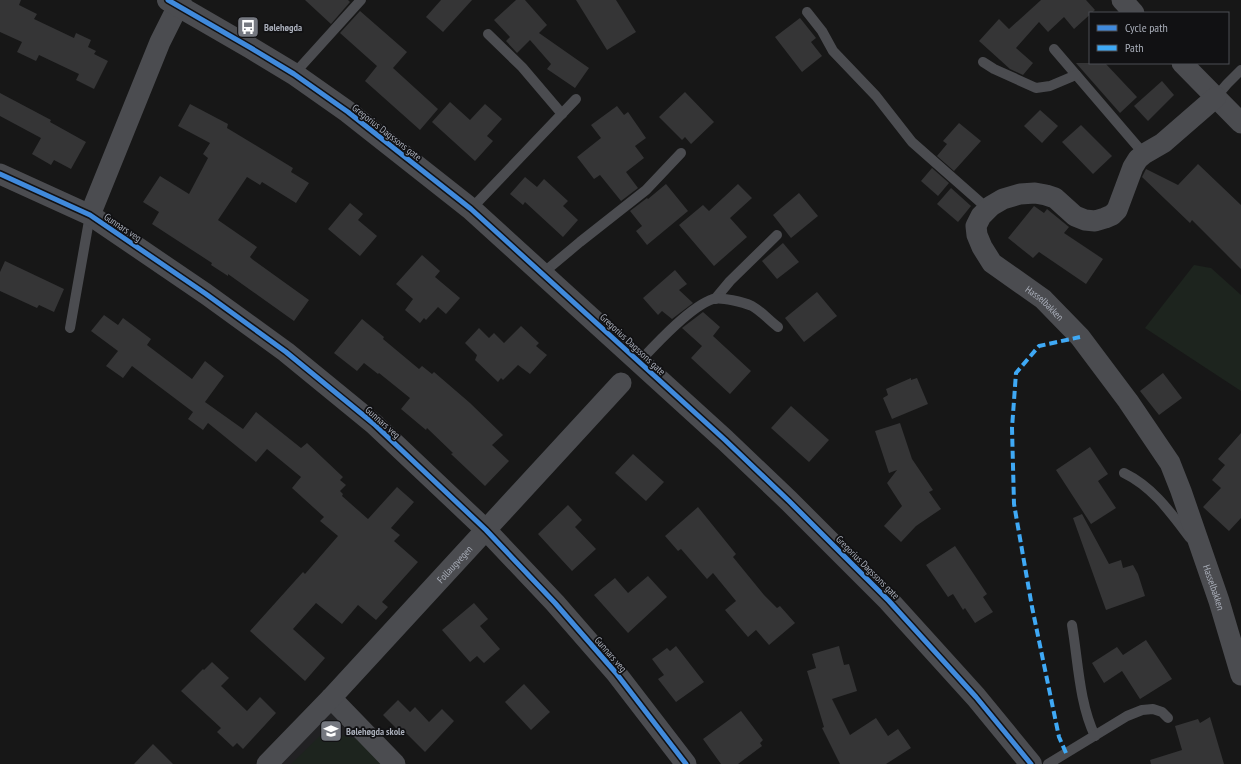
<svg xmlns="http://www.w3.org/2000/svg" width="1241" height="764" viewBox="0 0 1241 764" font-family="'PT Sans Narrow',sans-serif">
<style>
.built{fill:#212123}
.green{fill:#1d241e}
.building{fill:#353536}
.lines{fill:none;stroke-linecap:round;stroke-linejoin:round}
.service{stroke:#4b4c50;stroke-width:10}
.minor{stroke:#4b4c50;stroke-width:21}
.tertiary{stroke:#4b4c50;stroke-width:22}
.quiet{stroke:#3fa9f5;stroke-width:4;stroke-dasharray:8 4;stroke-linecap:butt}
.cycleway-casing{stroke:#111113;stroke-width:8}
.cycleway{stroke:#408adc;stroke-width:5}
.labels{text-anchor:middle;stroke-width:3.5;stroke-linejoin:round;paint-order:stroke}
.poi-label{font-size:10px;font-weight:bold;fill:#a8adb8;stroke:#111113;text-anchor:start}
.street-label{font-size:10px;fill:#a8adb8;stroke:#111113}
</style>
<rect width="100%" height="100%" fill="#171717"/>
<!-- built -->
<path class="built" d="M331 698 395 764H267Z"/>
<!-- green -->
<g class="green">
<path d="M1194 265 1211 268 1241 295V391L1145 328Z"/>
<path d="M325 731 370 742 387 764H291Z"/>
</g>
<!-- building -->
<g class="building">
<path d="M0 0H21L19 5 37 14 34 19 74 38 76 33 91 40 88 47 96 51 94 54 108 61 94 89 76 80 79 74 39 55 36 61 17 52 22 42 0 32Z"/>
<path d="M305 0H348L350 2 331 24Z"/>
<path d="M441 0H472L443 32 426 17Z"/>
<path d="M516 0H525L547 25 539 33 589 68 575 88 547 69 551 64 530 40 517 53 506 41 510 37 494 20Z"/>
<path d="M576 0H616L636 32 607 50Z"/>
<path d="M1041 0H1086L1095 10 1074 29 1064 17 1048 32 1039 22 1016 48 1033 63 1023 75 1010 69 979 41 999 19 1009 29Z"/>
<path d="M360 11 407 52 393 68 438 109 420 130 365 81 377 66 340 33Z"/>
<path d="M800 18 816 38 811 42 822 56 802 72 775 37Z"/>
<path d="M1076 63H1105L1137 97 1120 113Z"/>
<path d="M1162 81 1174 95 1148 121 1134 106Z"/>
<path d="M685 92 714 122 691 144 685 137 682 140 659 117Z"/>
<path d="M0 93 51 120 50 122 86 142 71 169 54 160 51 165 32 154 41 138 0 116Z"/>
<path d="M450 102 470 120 485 104 502 119 487 136 493 141 475 161 432 122Z"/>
<path d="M190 104 228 124 227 128 293 168 291 172 309 183 296 203 262 182 260 185 247 177 218 220 257 247 250 257 252 259 309 300 294 321 228 274V276L211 265 212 263 152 224 159 212 143 202 160 176 189 194 208 158 203 154 210 143 178 126Z"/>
<path d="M617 106 624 115 628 112 646 138 635 146 644 158 626 172 638 188 621 201 600 175 594 179 577 157 601 138 591 125Z"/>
<path d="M1040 110 1058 126 1042 143 1024 126Z"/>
<path d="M959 123 981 141 954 171 937 156 947 144 943 141Z"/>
<path d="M1081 125 1112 156 1093 174 1062 142Z"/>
<path d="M1198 164 1241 205V269L1192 220 1190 223 1142 177 1146 169 1178 185Z"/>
<path d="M932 168 949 183 938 196 921 181Z"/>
<path d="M525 177 537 187 544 179 568 201 563 206 578 220 563 237 525 202 523 205 510 194Z"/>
<path d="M666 184 688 211 647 245 636 231 642 226 630 211 647 198 648 199Z"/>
<path d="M738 184 752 198 730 218 747 237 714 266 679 225 703 205 709 211Z"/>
<path d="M951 188 971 206 958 222 937 204Z"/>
<path d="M799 193 818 216 791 238 773 215Z"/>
<path d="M350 203 363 214 358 220 377 236 360 256 328 229Z"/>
<path d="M1034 206 1044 213 1047 209 1069 227 1064 233 1103 259 1086 284 1039 252 1033 258 1008 238Z"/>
<path d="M783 243 799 262 777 279 762 261Z"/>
<path d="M422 255 440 271 435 277 460 298 446 314 438 307 426 320 424 318 420 323 405 310 413 299 396 284Z"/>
<path d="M5 261 64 289 54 312 39 305 37 308 0 291V272Z"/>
<path d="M675 270 687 284 679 290 693 303 672 319 662 311 658 315 643 298Z"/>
<path d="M817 292 837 316 804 342 785 318Z"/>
<path d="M703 312 720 327 713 336 751 371 730 394 691 358 702 346 682 328Z"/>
<path d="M104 315 118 325 123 318 151 339 147 345 192 379 205 361 224 376 205 402 243 429 256 412 301 448 307 443 343 477 340 480 346 485 340 491 343 494 342 496 368 519 397 487 414 502 391 528 400 535 394 541 418 562 382 602 388 607 376 620 358 605 342 624 316 603 293 629 325 658 305 681 250 631 303 572 305 574 338 536 320 521 324 517 292 488 301 477 267 449 256 462 208 423 203 430 188 419 193 412 132 366 123 378 106 366 118 351 91 331Z"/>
<path d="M362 319 384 337 383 339 419 369 422 366 432 374 434 372 470 403 503 435 492 445 509 461 485 486 451 454 453 453 427 428 426 430 401 409 410 398 379 373 378 374 364 363 357 371 334 353Z"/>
<path d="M521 326 539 343 536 346 547 355 530 374 518 365 503 380 501 378 498 382 475 360 477 355 465 343 479 328 489 338 494 333 504 343Z"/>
<path d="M1163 373 1182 398 1159 415 1140 391Z"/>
<path d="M911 378V380L917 378 928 404 892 419 883 398 888 395 886 389Z"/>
<path d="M791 406 829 440 809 462 771 428Z"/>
<path d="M900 423 912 459 933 490 929 492 941 509 916 526 901 542 884 526 902 506 887 483 897 470 889 473 875 431Z"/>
<path d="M1241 433V518L1229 531 1203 507 1221 488 1212 480 1225 465 1218 459Z"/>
<path d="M1090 447 1108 474 1098 481 1116 508 1091 524 1056 470Z"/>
<path d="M633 454 664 482 646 501 615 473Z"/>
<path d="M568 505 582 520 575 527 596 549 572 571 538 534Z"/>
<path d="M698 507 736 554 733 557 764 595 777 608 780 606 795 623 769 645 756 630 748 637 725 610 736 601 713 573 707 579 681 549 678 551 665 536Z"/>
<path d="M1082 514 1109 564 1121 560 1123 568 1133 565 1138 574 1145 596 1106 610 1073 518Z"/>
<path d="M955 546 987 594 983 597 993 612 975 623 965 608 963 610 953 594 948 597 926 565Z"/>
<path d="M648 576 667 597 628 633 594 595 615 578 628 593Z"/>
<path d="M474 603 488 619 480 626 500 649 484 663 477 656 470 662 442 630Z"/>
<path d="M1146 640 1172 679 1140 699 1122 671 1104 683 1092 663 1117 647 1123 655Z"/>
<path d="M676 646 704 682 676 702 658 679 664 675 652 659 667 648 670 651Z"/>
<path d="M839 646 844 665 849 664 857 691 832 699 850 735 876 718 888 736 898 729 911 748 886 764H840L822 728 824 727 807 671 816 668 812 654Z"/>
<path d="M212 662 229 678 221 686 247 711 260 697 276 713 243 749 237 743 233 747 217 732 221 728 181 691 203 669 204 670Z"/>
<path d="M524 684 550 712 531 730 505 702Z"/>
<path d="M398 700 410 712 415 707 429 722 442 709 454 721 425 752 399 726 397 729 383 715Z"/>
<path d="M741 711 763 740 760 743 762 746 738 764H721L703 739Z"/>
<path d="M1210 717 1224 764H1151L1150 760 1182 750 1175 726 1198 719 1200 723Z"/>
<path d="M153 744 173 764H134Z"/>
</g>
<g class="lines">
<!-- service -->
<g class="service">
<path d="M807 12 822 31 833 51 876 96 912 142 988 209"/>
<path d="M488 34 522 67 562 114"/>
<path d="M1054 49 1144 154"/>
<path d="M983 62 994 69 1036 88 1050 86 1076 75"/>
<path d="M294 74 361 0"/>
<path d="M1216 97 1227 84 1241 70"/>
<path d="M471 209 576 99"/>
<path d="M543 273 580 242 646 190 681 153"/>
<path d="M715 299 730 281 777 235"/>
<path d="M70 328 90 215"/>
<path d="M639 362C656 344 691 306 713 299 722 297 743 302 752 306 761 311 770 321 778 327"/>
<path d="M1124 473C1153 487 1171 513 1190 538"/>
<path d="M1072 625C1078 660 1079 703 1095 736"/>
<path d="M1048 764 1127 716 1142 710 1153 709 1162 712 1168 718"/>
</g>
<!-- minor -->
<g class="minor">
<path d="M1122 0 1134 13"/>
<path d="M1182 63 1241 123"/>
<path id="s1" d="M1216 97 1163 143 1144 154 1138 159 1133 167 1117 210 1112 215 1105 218 1095 221 1085 220 1075 216 1055 198 1046 195 1035 193 1020 194 1003 199 991 206 981 216 976 226 977 235 982 247 992 263 1043 299 1080 337 1128 401 1170 463 1181 491 1219 601 1241 675"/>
<path d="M0 174 90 215 206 294 286 352 374 424 486 530 555 603 616 673 686 764"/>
<path d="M90 215 160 42 181 0"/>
<path d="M331 698 395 764"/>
<path id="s2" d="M267 764 331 698 621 383"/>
</g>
<!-- tertiary -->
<path class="tertiary" d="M168 0 251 48 294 74 348 112 471 209 725 440 789 501 889 601 976 697 1031 764"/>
<!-- quiet -->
<path class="quiet" d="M1066 753 1059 737 1032 607 1014 504 1012 428 1016 373 1039 346 1080 337"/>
<!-- cycleway casing -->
<g class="cycleway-casing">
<g id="cycleway">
<path d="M168 0 251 48 294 74 348 112 471 209 725 440 789 501 889 601 976 697 1031 764"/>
<path d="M0 174 90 215 206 294 286 352 374 424 486 530 555 603 616 673 686 764"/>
</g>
</g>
<!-- cycleway -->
<use href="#cycleway" class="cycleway"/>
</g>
<!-- icons -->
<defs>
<g id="bus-square" transform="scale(1.15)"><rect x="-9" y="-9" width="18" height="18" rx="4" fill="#757880" stroke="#111113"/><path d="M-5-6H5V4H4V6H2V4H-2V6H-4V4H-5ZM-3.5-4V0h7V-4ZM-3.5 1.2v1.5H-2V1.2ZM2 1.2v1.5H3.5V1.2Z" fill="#fff"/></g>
<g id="school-square" transform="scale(1.15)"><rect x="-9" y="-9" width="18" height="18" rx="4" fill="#757880" stroke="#111113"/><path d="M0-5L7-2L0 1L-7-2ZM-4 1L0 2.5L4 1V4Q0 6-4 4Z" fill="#fff"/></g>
</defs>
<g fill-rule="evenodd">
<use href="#bus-square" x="248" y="27"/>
<use href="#school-square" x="331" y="731"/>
</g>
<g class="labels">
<!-- poi labels -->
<g class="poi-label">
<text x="264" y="31">Bølehøgda</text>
<text x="346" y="735">Bølehøgda skole</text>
</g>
<!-- street labels -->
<g class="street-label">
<text transform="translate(387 132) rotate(38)" y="4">Gregorius Dagssons gate</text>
<text transform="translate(123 227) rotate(34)" y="4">Gunnars veg</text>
<text dy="4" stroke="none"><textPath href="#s1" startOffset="428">Hasselbakken</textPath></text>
<text transform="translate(633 344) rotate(43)" y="4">Gregorius Dagssons gate</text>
<text transform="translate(383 422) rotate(42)" y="4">Gunnars veg</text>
<text dy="4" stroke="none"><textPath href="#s2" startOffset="274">Follaugvegen</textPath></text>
<text transform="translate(868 567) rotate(45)" y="4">Gregorius Dagssons gate</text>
<text dy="4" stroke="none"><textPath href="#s1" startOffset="764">Hasselbakken</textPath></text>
<text transform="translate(611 654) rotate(49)" y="4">Gunnars veg</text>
</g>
</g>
<!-- legend -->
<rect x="1089" y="12" width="140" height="52" fill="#111113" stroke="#4d4f55"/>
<rect x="1097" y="25" width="20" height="6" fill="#408adc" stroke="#4d4f55"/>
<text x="1125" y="32" font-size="12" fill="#a8adb8">Cycle path</text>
<rect x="1097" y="45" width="20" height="6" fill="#3fa9f5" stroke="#4d4f55"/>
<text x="1125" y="52" font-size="12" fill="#a8adb8">Path</text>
</svg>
